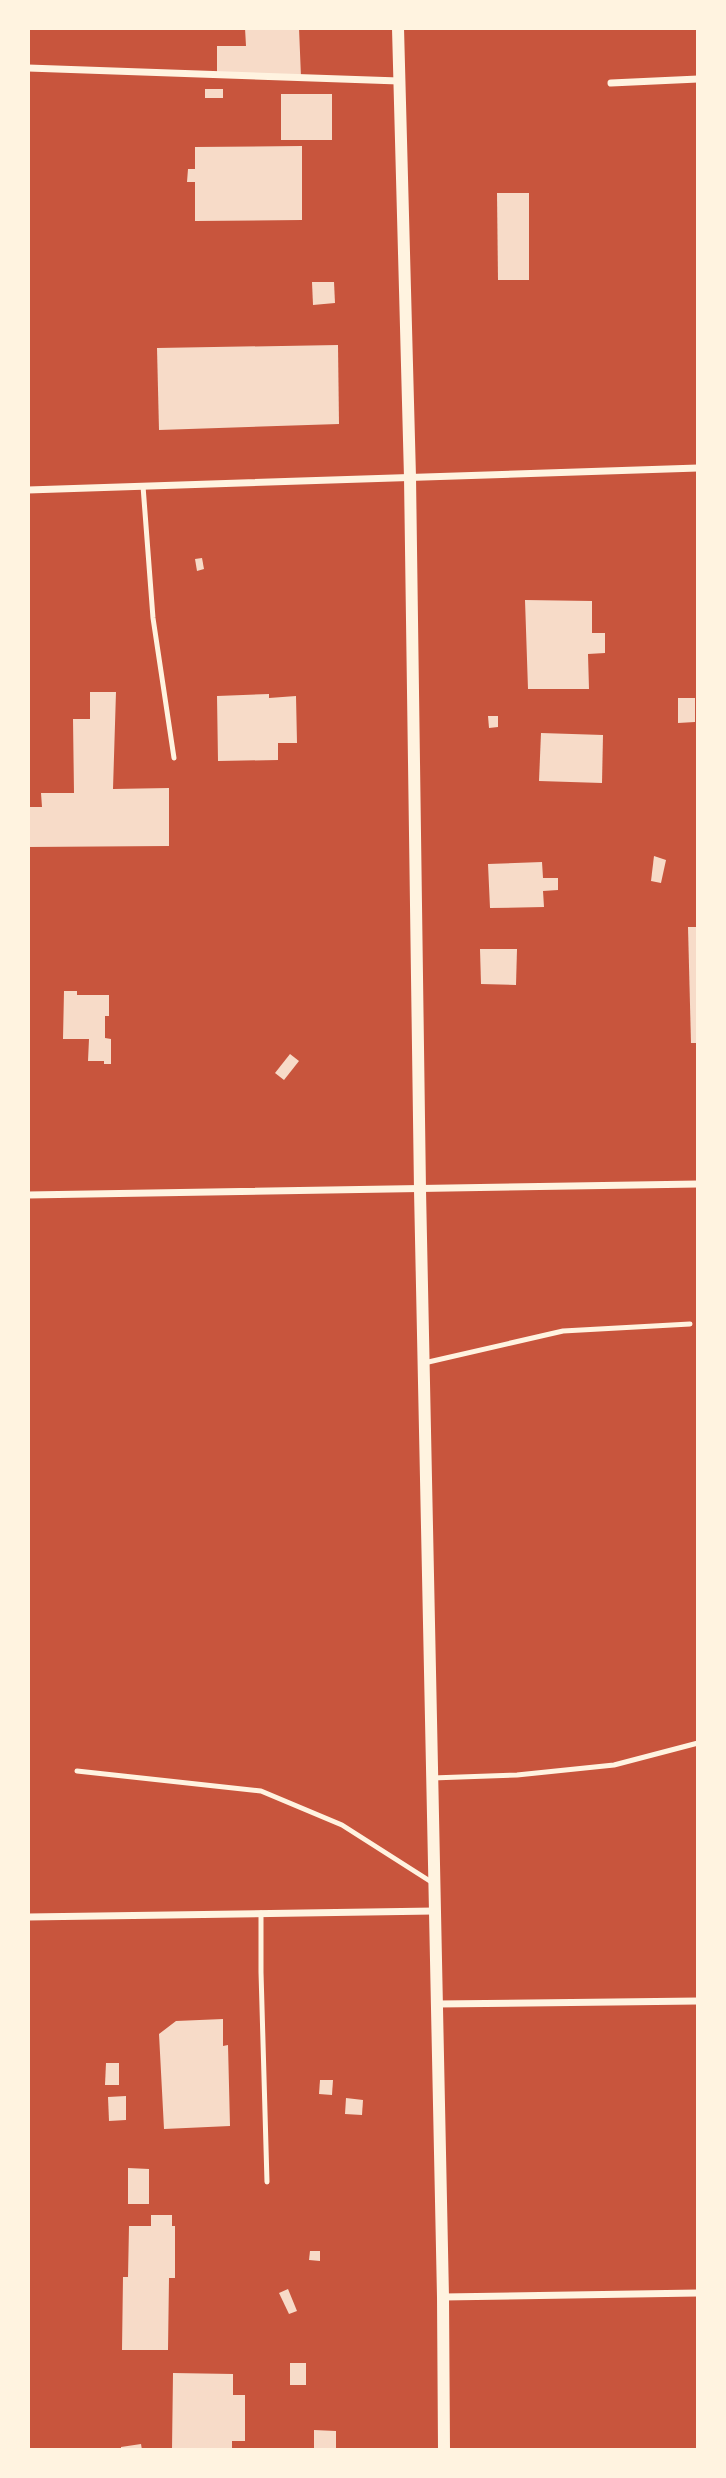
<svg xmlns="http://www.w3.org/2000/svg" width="726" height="2478" viewBox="0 0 726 2478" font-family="'Exo 2',sans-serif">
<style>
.building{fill:#f7dbc8}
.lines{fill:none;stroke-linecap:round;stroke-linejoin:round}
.service{stroke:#fff3e0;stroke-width:5}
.minor{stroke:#fff3e0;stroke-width:7}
.tertiary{stroke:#fff3e0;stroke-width:12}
</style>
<rect width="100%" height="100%" fill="#c8553d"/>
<!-- building -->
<g class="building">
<path d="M245 28H299L301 77 217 78V46H246Z"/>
<rect x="205" y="89" width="18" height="9"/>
<rect x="281" y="94" width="51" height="46"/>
<path d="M302 146V220L195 221V182H187L188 169H195V147Z"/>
<path d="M497 193H529V280H498Z"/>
<path d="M312 282H334L335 303 313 305Z"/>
<path d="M338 345 339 424 159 430 157 348Z"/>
<path d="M202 558 204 569 197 571 195 559Z"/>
<path d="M525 600 592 601V633H605V653L588 654 589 689H528Z"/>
<path d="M90 692H116L113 789 169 788V846L28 847V807H42L41 793H74L73 719H90Z"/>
<path d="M269 694V698L296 696 297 743H278V760L218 761 217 696Z"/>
<path d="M678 698H695V722L678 723Z"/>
<path d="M488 716H498V727L489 728Z"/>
<path d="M541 733 603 735 602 783 539 781Z"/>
<path d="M654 856 666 860 661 883 651 881Z"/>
<path d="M542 862 543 878H558V890L543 891 544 907 490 908 488 864Z"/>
<path d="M688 927H698V1043H691Z"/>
<path d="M480 949H517L516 985 481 984Z"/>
<path d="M64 991H77V995H109V1016H105V1038L111 1039V1064H104V1061H88L89 1039H63Z"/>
<path d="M290 1054 299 1061 284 1080 275 1073Z"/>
<path d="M223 2019V2046L228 2045 230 2126 164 2129 159 2034 176 2021Z"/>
<path d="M106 2063H119V2085H105Z"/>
<path d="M320 2080H333L332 2095 319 2094Z"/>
<path d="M126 2096V2120L109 2121 108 2097Z"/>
<path d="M346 2098 363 2100 362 2115 345 2114Z"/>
<path d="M128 2168 149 2169V2204H128Z"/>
<path d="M151 2215H172V2226H175V2278H169L168 2350H122L123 2277H128L129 2226H151Z"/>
<path d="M310 2251H320V2261L309 2260Z"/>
<path d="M288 2289 297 2311 289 2314 279 2293Z"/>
<rect x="290" y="2363" width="16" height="22"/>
<path d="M173 2373 233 2374V2395H245V2441H232V2450H172Z"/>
<path d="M314 2430 336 2431V2450H314Z"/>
<path d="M141 2444 142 2450H121V2447Z"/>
</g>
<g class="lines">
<!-- service -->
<g class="service">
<path d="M143 486 153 618 174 758"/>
<path d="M424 1363 563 1331 690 1324"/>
<path d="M77 1771 261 1791 342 1825 433 1883"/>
<path d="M432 1778 517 1775 614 1765 698 1743"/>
<path d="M261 1913V1972L267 2182"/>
</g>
<!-- minor -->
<g class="minor">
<path d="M28 68 399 81"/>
<path d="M611 83 698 79"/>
<path d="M28 490 698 468"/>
<path d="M28 1195 698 1184"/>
<path d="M28 1917 434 1911"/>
<path d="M437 2004 698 2001"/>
<path d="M443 2297 698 2293"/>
</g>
<!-- tertiary -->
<path class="tertiary" d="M398 28 410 477 420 1190 443 2297 444 2450"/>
</g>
<!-- border -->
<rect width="726" height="2478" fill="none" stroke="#fff3e0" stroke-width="60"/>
</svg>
